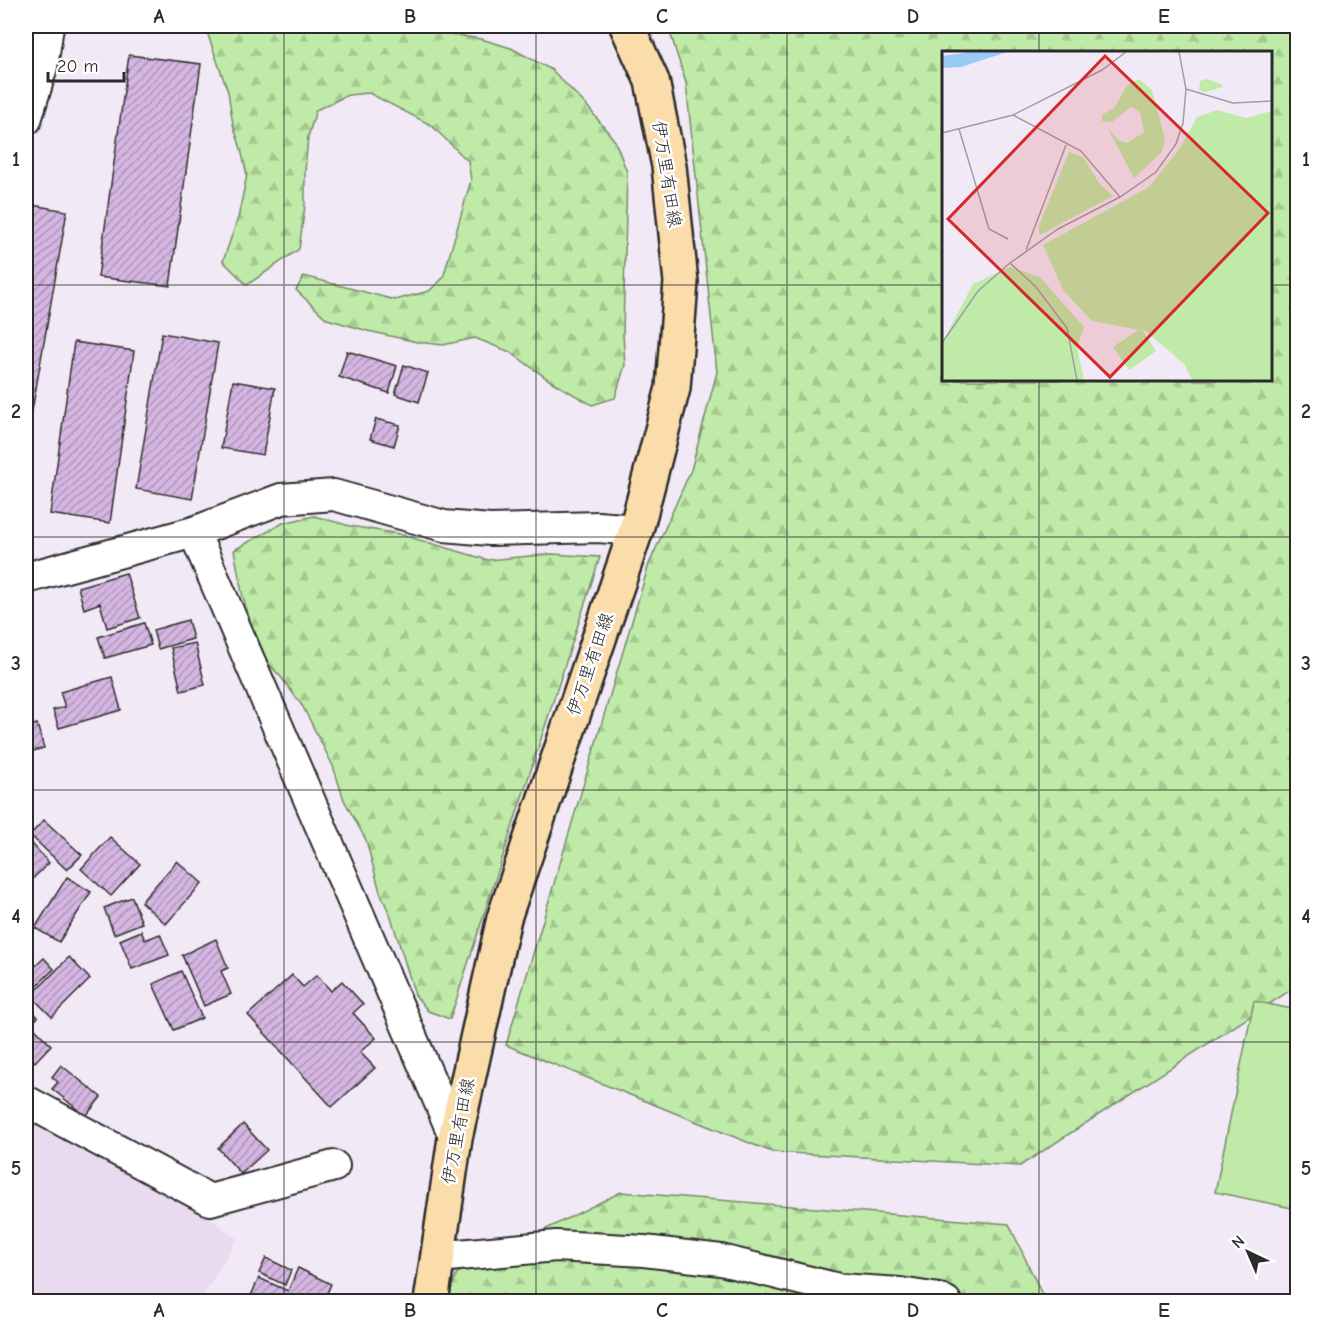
<svg xmlns="http://www.w3.org/2000/svg" width="1323" height="1327" viewBox="0 0 1323 1327" font-family="'Comic Neue','Klee One',sans-serif">
<style>
.built{fill:#e9daf0}
.forest{fill:url(#forest-firs);stroke:#758a69;stroke-width:1.5;fill-rule:evenodd}
.green{fill:#bfeaa7;stroke:#758a69;stroke-width:1.5}
.building{fill:url(#building-hatch);stroke:#2b2b2b;stroke-width:1.5}
.lines{fill:none;stroke-linecap:round;stroke-linejoin:round}
.minor-casing{stroke:#2b2b2b;stroke-width:34}
.major-casing{stroke:#2b2b2b;stroke-width:38}
.minor{stroke:#fff;stroke-width:30}
.major{stroke:#fbddab;stroke-width:33}
.grid{fill:none;stroke:#2b2b2b;stroke-width:1.5;stroke-opacity:0.55}
.labels{text-anchor:middle;stroke-width:5;stroke-linejoin:round;paint-order:stroke}
.street-label{font-size:18px;fill:#2b2b2b;stroke:#fff}
.inset-road{fill:none;stroke:#a29da5;stroke-width:1.5}
.view{fill:#d62828;fill-opacity:0.15;stroke:#d62828;stroke-width:3}
.inset-edge{fill:none;stroke:#2b2b2b;stroke-width:3}
.neatline{fill:none;stroke:#2b2b2b;stroke-width:2}
.grid-label{font-size:20px;text-anchor:middle;font-weight:bold;fill:#2b2b2b}
</style>
<defs>
<pattern id="forest-firs" width="22" height="20" patternUnits="userSpaceOnUse" patternTransform="scale(1.5)"><rect width="22" height="20" fill="#bfeaa7"/><path d="M5 1l3.5 6h-7zM16 11l3.5 6h-7z" fill="#a4c990"/></pattern>
<pattern id="building-hatch" width="6" height="6" patternUnits="userSpaceOnUse" patternTransform="scale(1.5)"><rect width="6" height="6" fill="#d5b6e2"/><path d="M-1 1l2-2M0 6l6-6M5 7l2-2" fill="none" stroke="#ad94b7"/></pattern>
</defs>
<rect width="100%" height="100%" fill="#f2e9f6"/>
<filter id="ink" filterUnits="userSpaceOnUse"><feTurbulence type="fractalNoise" baseFrequency=".0167" numOctaves="2"/><feDisplacementMap in="SourceGraphic" scale="12" xChannelSelector="R" yChannelSelector="G"/><feConvolveMatrix kernelMatrix="1 2 1 2 8 2 1 2 1" color-interpolation-filters="sRGB"/></filter>
<g filter="url(#ink)">
<!-- built -->
<path class="built" d="M26 1114 182 1197 237 1239 200 1301H26Z"/>
<!-- forest -->
<g class="forest">
<path d="M209 26H432L443 33 481 39 511 48 552 70 587 106 615 141 627 172 623 334 625 365 615 398 592 405 552 382 510 352 475 338 443 345 417 342 368 331 327 319 296 290 304 276 395 300 429 291 443 278 471 180 468 161 431 125 369 93 348 95 316 110 308 137 305 171V206L299 249 247 285 223 261 238 218 247 175 241 149 233 124 228 92 207 32Z"/>
<path d="M668 26H1297V991H1289L1020 1166 772 1152 506 1045 649 564 691 470 717 372 686 83ZM944 52H1270V380H944Z"/>
<path d="M314 516 350 526 399 534 488 560 551 554 600 557 450 1019 428 1011 415 995 391 917 380 892 366 840 344 800 333 766 303 707 281 677 260 655 242 593 234 550 283 523Z"/>
<path d="M621 1192 1009 1224 1045 1301 446 1302 457 1273Z"/>
</g>
<!-- green -->
<path class="green" d="M1254 1001 1297 1010V1209L1215 1192Z"/>
<!-- building -->
<g class="building">
<path d="M129 55 201 64 170 286 98 277Z"/>
<path d="M26 204 67 211 32 411 26 410Z"/>
<path d="M162 333 218 343 192 499 136 489Z"/>
<path d="M74 342 134 351 110 523 50 514Z"/>
<path d="M347 351 397 366 389 393 339 377Z"/>
<path d="M404 365 428 373 419 402 395 394Z"/>
<path d="M233 381 275 388 263 455 221 448Z"/>
<path d="M376 419 400 425 394 446 370 439Z"/>
<path d="M126 573 140 618 107 628 100 603 84 609 78 587Z"/>
<path d="M188 620 193 639 158 649 153 630Z"/>
<path d="M144 623 151 645 105 658 98 637Z"/>
<path d="M195 643 205 685 181 691 171 648Z"/>
<path d="M112 677 121 710 59 728 53 710 65 707 60 692Z"/>
<path d="M37 724 44 748 26 753V727Z"/>
<path d="M44 820 82 855 67 870 30 835Z"/>
<path d="M26 837 49 863 26 885Z"/>
<path d="M110 837 140 864 111 896 81 869Z"/>
<path d="M177 861 202 883 166 924 141 902Z"/>
<path d="M67 877 91 892 59 942 35 928Z"/>
<path d="M132 897 142 923 114 934 104 908Z"/>
<path d="M141 931 145 940 160 934 169 955 132 969 120 940Z"/>
<path d="M216 939 228 968 221 971 231 994 204 1006 182 955Z"/>
<path d="M69 957 90 979 52 1017 31 996Z"/>
<path d="M44 958 54 969 28 994 26 991V975Z"/>
<path d="M181 971 202 1018 174 1030 153 984Z"/>
<path d="M292 975 303 987 317 975 331 991 342 981 363 1004 353 1013 376 1038 360 1052 375 1068 332 1107 248 1015Z"/>
<path d="M26 1004 38 1017 31 1025 51 1045 35 1062 26 1053Z"/>
<path d="M61 1065 101 1097 86 1116 52 1089 58 1082 52 1077Z"/>
<path d="M243 1124 267 1150 241 1174 218 1148Z"/>
<path d="M266 1258 291 1270 285 1285 259 1273Z"/>
<path d="M298 1268 331 1284 323 1302H248L259 1278 288 1291Z"/>
</g>
<g class="lines">
<!-- minor casing -->
<g class="minor-casing">
<g id="minor">
<path d="M26 120 42 67 48 26"/>
<path d="M194 532 455 1138"/>
<path d="M26 578 194 532 281 499 334 495 444 526 490 530 598 527 636 530"/>
<path d="M26 1101 210 1200 334 1166"/>
<path d="M437 1257 556 1246 644 1251 721 1260 839 1289 900 1293 939 1299 946 1302"/>
</g>
</g>
<!-- major casing -->
<g class="major-casing">
<path id="major" d="M431 1302 455 1138 504 918 636 530 673 388 681 282 669 166 652 81 627 26"/>
</g>
<!-- minor -->
<use href="#minor" class="minor"/>
<!-- major -->
<use href="#major" class="major"/>
</g>
</g>
<!-- grid -->
<path class="grid" d="M284 26V1302M536 26V1302M787 26V1302M1039 26V52M26 285H944M1270 285H1298M1039 380V1302M26 537H1298M26 790H1298M26 1042H1298"/>
<g class="labels">
<!-- street labels -->
<g class="street-label">
<text transform="translate(667 174) rotate(81)" y="6">伊万里有田線</text>
<text transform="translate(590 664) rotate(-71)" y="6">伊万里有田線</text>
<text transform="translate(458 1131) rotate(-79)" y="6">伊万里有田線</text>
</g>
</g>
<!-- overview -->
<g transform="translate(942 51)">
<rect width="330" height="330" fill="#f2e9f6"/>
<path d="M197 28 210 39 223 88 220 101 192 127 165 76 176 89 185 92 202 81 198 61 189 56 170 71 160 70V64L173 56 185 34ZM265 28 279 33 281 36 263 41 257 39 258 30ZM275 59 304 67 330 60V329H250L243 314 204 280 150 270 121 239 101 194 207 136 238 97 255 66ZM127 101 141 106 157 132 171 145 98 184 96 177ZM68 216 98 226 142 276 135 296 142 329H0V292L31 233Z" fill="#bfeaa7"/>
<path d="M199 277 214 300 187 319 171 296Z" fill="#bfeaa7"/>
<path d="M29 1H65L19 16 0 17V5Z" fill="#97cbf5"/>
<path class="inset-road" d="M244 38 291 52 330 50M71 64 139 100 178 146M17 78 47 178 66 188M0 82 71 64 160 19 184 1M84 199 124 94M68 212 94 236 125 277 135 329M0 292 36 240 68 212 116 178 178 146 214 121 234 93 241 72 244 38 237 1"/>
<path class="view" d="M163 5 326 162 168 326 6 168Z"/>
<rect width="330" height="330" class="inset-edge"/>
</g>
<!-- margin -->
<rect width="1323" height="1327" fill="none" stroke="#fff" stroke-width="66"/>
<!-- north arrow -->
<g transform="translate(1248 1252) rotate(316)" stroke="#ffffff" stroke-width="4.5" paint-order="stroke">
<path d="M0-4.5L10 22L0 15L-10 22Z" fill="#2b2b2b"/>
<text y="-9" font-size="16" font-weight="bold" text-anchor="middle" fill="#2b2b2b">N</text>
</g>
<!-- scale -->
<path d="M48 72v9h76v-9" fill="none" stroke="#2b2b2b" stroke-width="3"/>
<text x="57" y="72" font-size="18" fill="#2b2b2b" stroke="#ffffff" stroke-width="4.5" paint-order="stroke">20 m</text>
<rect x="33" y="33" width="1257" height="1261" class="neatline"/>
<g class="grid-label">
<text x="159" y="23">A</text>
<text x="410" y="23">B</text>
<text x="662" y="23">C</text>
<text x="913" y="23">D</text>
<text x="1164" y="23">E</text>
<text x="16" y="166">1</text>
<text x="1306" y="166">1</text>
<text x="16" y="418">2</text>
<text x="1306" y="418">2</text>
<text x="16" y="670">3</text>
<text x="1306" y="670">3</text>
<text x="16" y="923">4</text>
<text x="1306" y="923">4</text>
<text x="16" y="1175">5</text>
<text x="1306" y="1175">5</text>
<text x="159" y="1317">A</text>
<text x="410" y="1317">B</text>
<text x="662" y="1317">C</text>
<text x="913" y="1317">D</text>
<text x="1164" y="1317">E</text>
</g>
</svg>
